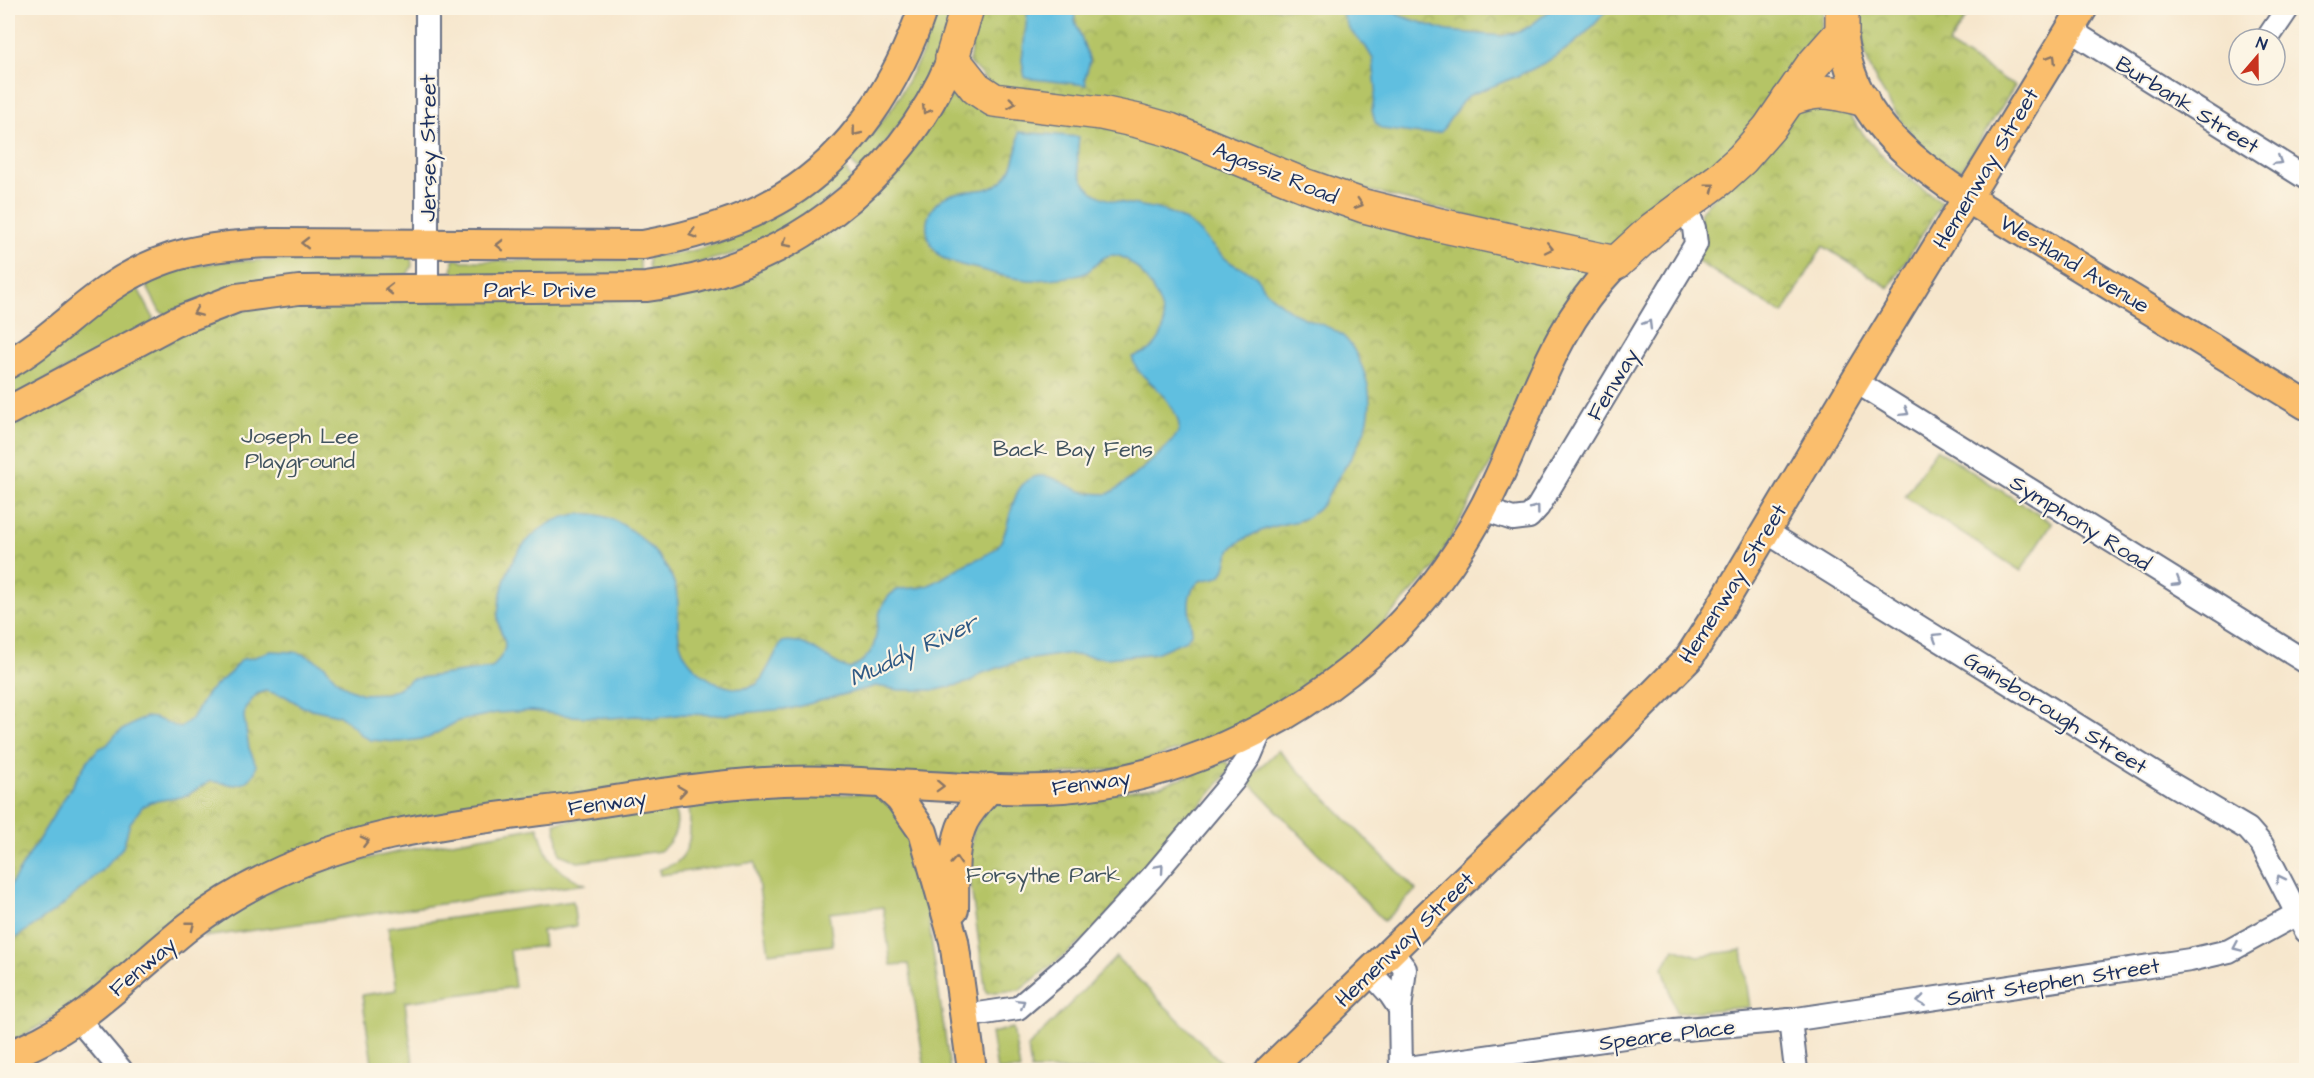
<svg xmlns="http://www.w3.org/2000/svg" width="2314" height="1078" viewBox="0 0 2314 1078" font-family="'Architects Daughter',sans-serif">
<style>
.green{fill:#b5c466;stroke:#687a62;stroke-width:1.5}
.park{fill:url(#park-crowns);stroke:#687a62;stroke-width:1.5}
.water{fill:#61bfe0;stroke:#3e779f;stroke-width:1.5}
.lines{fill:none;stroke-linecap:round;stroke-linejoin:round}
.minor-casing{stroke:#686f84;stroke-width:26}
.major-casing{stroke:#686f84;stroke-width:32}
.highway-casing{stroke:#686f84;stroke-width:36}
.minor{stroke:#fff;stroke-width:22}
.major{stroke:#fabe6d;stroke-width:28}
.highway{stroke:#fabe6d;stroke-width:33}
.oneway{stroke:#8a7666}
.oneway2{stroke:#8d97ae}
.labels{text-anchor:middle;stroke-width:4.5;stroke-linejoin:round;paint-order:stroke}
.street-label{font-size:22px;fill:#1b2f5e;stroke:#fcf5e5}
.park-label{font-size:22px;fill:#425460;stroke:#fcf5e5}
.water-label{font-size:24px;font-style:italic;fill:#305a85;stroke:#fcf5e5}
</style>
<defs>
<pattern id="park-crowns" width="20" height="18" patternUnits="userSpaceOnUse" patternTransform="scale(1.5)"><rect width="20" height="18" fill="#b5c466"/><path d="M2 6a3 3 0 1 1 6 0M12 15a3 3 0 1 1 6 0" fill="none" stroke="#92a057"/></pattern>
</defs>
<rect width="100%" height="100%" fill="#fcf5e5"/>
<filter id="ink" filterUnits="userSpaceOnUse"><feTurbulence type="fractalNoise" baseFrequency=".0167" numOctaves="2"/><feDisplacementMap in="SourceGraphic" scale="12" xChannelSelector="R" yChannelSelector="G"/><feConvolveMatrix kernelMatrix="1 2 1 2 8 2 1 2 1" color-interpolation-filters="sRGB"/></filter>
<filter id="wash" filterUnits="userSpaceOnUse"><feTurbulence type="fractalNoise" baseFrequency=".008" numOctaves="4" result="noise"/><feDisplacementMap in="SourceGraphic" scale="24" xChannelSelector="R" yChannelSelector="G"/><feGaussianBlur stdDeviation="1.35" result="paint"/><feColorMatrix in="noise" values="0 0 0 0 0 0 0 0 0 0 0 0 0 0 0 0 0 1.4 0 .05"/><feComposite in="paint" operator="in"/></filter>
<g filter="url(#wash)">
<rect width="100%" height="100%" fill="#f6e6cc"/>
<!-- green -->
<g class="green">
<path d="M935 8H954L952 18 922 95 861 175 846 154 863 146 895 104 922 54Z"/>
<path d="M841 163 854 182 755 248 649 276 648 255C723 259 784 204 841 163Z"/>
<path d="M394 256 411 257 412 266 407 275 165 314 160 312 144 281 177 269 226 261 390 259Z"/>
<path d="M639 256 641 276 452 279 453 260 456 259 462 261 630 260Z"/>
<path d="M136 285 153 317 152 323 8 400V380L46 357 99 311Z"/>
<path d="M1936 449 2052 523 2021 571 1905 497Z"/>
<path d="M1278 750 1416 890 1384 921 1247 780Z"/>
<path d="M866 793 889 801 918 847 950 1070H925L909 964 891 965 883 907 829 913 833 945 769 953 755 862 660 875 659 870C665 867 673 865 677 862 694 848 690 824 689 805Z"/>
<path d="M671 805C683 821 675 840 660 851L578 862 560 854 555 823Z"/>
<path d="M538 827C548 861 551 869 585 884L204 937C215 927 226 914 238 907 326 856 439 846 538 827Z"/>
<path d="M573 901 576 926 542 931 544 946 510 950 515 987 405 1002 414 1070H373L362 995 397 990 388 927Z"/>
<path d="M1674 948 1697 956 1742 950 1750 1007 1676 1013 1663 967Z"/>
<path d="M1116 957 1229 1070H1031L1028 1047Z"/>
<path d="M1013 1028 1020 1070H997L991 1033Z"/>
</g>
<!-- park -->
<g class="park">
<path d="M978 8H1824L1820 36 1766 118 1625 241 1600 250 1002 96 969 62Z"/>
<path d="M1861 8H1972L1948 45 2015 86 1961 170C1924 164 1878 92 1867 59 1862 43 1860 24 1861 8Z"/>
<path d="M951 79 1062 114 1595 270 1435 567 1347 662 1223 736 1120 768 1049 776 916 775 351 834 85 1000 8 1044V422L204 320 285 300 538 299 802 247Z"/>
<path d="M1800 102 1849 113C1873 154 1903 176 1942 202L1889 288 1823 246 1783 314 1695 260 1701 211Z"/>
<path d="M1225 761 1232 768 1090 935 1020 990 986 993 968 866 973 832 988 806 1005 799 1115 793 1160 786Z"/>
</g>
<!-- water -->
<g class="water">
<path d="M1028 8H1074L1075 21 1090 61 1085 78 1086 85 1025 78 1022 60Z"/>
<path d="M1339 8H1389L1401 16 1447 31 1502 36 1519 32 1530 26 1553 8H1608C1572 57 1524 74 1470 95L1462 102 1441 132 1421 134 1382 129 1375 122 1372 110 1376 88 1373 59 1366 47 1350 30Z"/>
<path d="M1019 132 1079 137C1076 158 1076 177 1092 191 1109 206 1148 203 1170 213 1179 217 1187 221 1194 227 1208 239 1217 255 1233 264 1240 268 1252 271 1257 277 1259 279 1260 282 1261 285 1269 296 1281 304 1292 312 1316 326 1341 324 1355 352 1384 406 1367 434 1336 481 1328 493 1324 506 1312 514 1301 522 1292 522 1279 525 1263 529 1247 536 1234 546 1224 554 1229 572 1218 577 1212 580 1206 578 1200 581 1183 593 1190 615 1192 632L1186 640 1156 653 1107 658 1065 654 1019 661 980 674 970 682 937 690H899L876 686 793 708 722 715 683 714 656 718 636 716 611 718 570 716 532 711 496 713 458 721 428 738 400 742 370 740 360 734 353 726 338 715 303 707 285 696 265 691 257 694 245 708 244 717 249 748 256 765 255 772 250 779 244 783 235 785 210 781 186 796 150 802 142 807 130 823 123 847 103 869 62 906 8 943V889L86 763 98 749 107 745 117 733 145 717 155 718 180 728 193 717 208 692 231 672 237 664 243 659 252 658 271 651 294 652 306 655 324 665 338 681 348 688 362 694 386 693 395 690 412 679 492 668C518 639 497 641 498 615 500 587 510 556 531 537 550 519 576 509 602 516 632 523 673 563 677 595 680 613 675 632 682 649 691 673 731 699 757 684 764 679 775 652 782 642 810 637 825 662 850 669 891 648 866 623 889 596 899 585 911 590 923 587 936 584 948 574 960 567 972 560 985 558 996 548 1014 529 1007 481 1038 476 1053 474 1068 487 1081 491 1090 494 1099 494 1108 494 1122 487 1177 443 1179 429 1180 416 1168 401 1160 392 1147 376 1139 378 1132 357 1147 353 1155 348 1162 333 1172 311 1138 256 1114 255 1099 254 1093 273 1080 275 1070 277 1041 280 1030 280 1013 279 998 275 982 270 969 266 954 265 943 258 938 255 931 245 929 240 921 215 936 195 962 192 977 189 992 192 1004 179 1015 167 1018 147 1019 132Z"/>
</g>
</g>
<g filter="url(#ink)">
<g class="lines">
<!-- minor casing -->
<g class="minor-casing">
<g id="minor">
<path d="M2073 25 2081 37 2306 178"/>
<path d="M2267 39 2288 8"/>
<path d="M427 289V8"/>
<path d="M1855 381 2306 662"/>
<path d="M1483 509 1513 519 1529 517 1538 507 1696 244 1694 228 1685 205"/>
<path d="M1765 531 2173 785 2248 829 2262 845 2306 931"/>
<path d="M1392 952 1405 969 1400 1009 1401 1070"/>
<path d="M1370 972 1390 994 1400 1009"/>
<path d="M965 1016 1018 1008 1080 955 1153 876 1233 781 1250 756 1262 728"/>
<path d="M78 1019 121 1070"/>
<path d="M1790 1020 1796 1070"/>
<path d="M1401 1069 1674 1030 1790 1020 2190 960 2229 951 2306 909"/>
</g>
</g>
<!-- major casing -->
<g class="major-casing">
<g id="major">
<path d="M1842 32C1851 114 1903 154 1967 198L2306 405"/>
<path d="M8 364C46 343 75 311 111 287 163 252 212 245 273 243L643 245C692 236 742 222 785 196 853 154 898 82 923 8"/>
<path d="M8 411 175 322 237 298 299 290 646 287C781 273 900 184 952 58"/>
<path d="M884 784 900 799 923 832 954 941 972 1070"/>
<path d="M954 909C955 881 951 847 964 821 971 808 981 798 990 788"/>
<path d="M8 1055C79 1031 130 973 188 927 248 880 316 852 389 835 449 822 511 815 571 807 642 796 712 784 783 781 870 778 958 792 1045 789 1154 785 1263 739 1348 672 1411 623 1463 555 1496 483 1534 403 1552 329 1616 263"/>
<path d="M1269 1070 1600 748 1688 659 1713 620 1851 388 2083 8"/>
</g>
</g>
<!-- highway casing -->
<g class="highway-casing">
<g id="highway">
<path d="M967 8 952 58 976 88 994 100 1101 113 1138 121 1170 130 1304 185 1364 206 1440 225 1616 263 1653 229 1720 179 1742 159 1769 128 1811 67 1842 32V8"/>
<path d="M1788 100C1818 87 1832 92 1862 99"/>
</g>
</g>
<!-- minor -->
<use href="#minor" class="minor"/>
<!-- major -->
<use href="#major" class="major"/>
<!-- highway -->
<use href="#highway" class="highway"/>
</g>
<!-- one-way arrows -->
<defs><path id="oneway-chevron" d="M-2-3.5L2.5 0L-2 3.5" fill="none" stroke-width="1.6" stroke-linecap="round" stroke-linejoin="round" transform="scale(1.5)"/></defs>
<g class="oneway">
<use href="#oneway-chevron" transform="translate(2052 58) rotate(-58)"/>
<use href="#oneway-chevron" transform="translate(1012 103) rotate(7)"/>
<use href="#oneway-chevron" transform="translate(926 110) rotate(121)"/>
<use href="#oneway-chevron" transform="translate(856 132) rotate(129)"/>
<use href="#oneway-chevron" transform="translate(1711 187) rotate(-38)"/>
<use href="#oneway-chevron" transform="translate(1359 204) rotate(18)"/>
<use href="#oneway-chevron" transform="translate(693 234) rotate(164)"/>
<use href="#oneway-chevron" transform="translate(305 243) rotate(-179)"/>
<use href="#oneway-chevron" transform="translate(786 243) rotate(152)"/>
<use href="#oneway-chevron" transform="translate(500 245) rotate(-179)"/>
<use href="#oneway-chevron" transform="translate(1549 248) rotate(12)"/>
<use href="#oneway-chevron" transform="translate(389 289) rotate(180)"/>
<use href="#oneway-chevron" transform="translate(197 312) rotate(157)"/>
<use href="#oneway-chevron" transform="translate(940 786) rotate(2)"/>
<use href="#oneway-chevron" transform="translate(682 791) rotate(-8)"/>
<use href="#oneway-chevron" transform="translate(365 841) rotate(-14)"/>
<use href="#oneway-chevron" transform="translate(956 861) rotate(-86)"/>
<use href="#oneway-chevron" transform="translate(191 925) rotate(-38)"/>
</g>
<g class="oneway2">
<use href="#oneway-chevron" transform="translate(2278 161) rotate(32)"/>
<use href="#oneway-chevron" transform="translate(1648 324) rotate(-59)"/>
<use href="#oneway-chevron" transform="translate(1905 412) rotate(32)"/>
<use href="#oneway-chevron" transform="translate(1536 509) rotate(-53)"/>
<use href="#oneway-chevron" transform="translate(2177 582) rotate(32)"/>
<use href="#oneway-chevron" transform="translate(1936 637) rotate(-148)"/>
<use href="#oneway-chevron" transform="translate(1160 868) rotate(-49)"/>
<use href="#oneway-chevron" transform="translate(2280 879) rotate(-117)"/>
<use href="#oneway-chevron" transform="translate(2237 947) rotate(156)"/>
<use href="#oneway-chevron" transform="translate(1921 1001) rotate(172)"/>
<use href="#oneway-chevron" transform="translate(1021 1003) rotate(-32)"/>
</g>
</g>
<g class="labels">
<!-- street labels -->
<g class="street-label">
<text transform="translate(2188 104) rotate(32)" y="8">Burbank Street</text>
<text transform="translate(427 148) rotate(-90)" y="8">Jersey Street</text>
<text transform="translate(1985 168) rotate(-59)" y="8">Hemenway Street</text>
<text transform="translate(1276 172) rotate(22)" y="8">Agassiz Road</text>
<text transform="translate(2075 263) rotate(31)" y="8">Westland Avenue</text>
<text x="540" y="297">Park Drive</text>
<text transform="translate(1612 384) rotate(-59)" y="8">Fenway</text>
<text transform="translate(2081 522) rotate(32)" y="8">Symphony Road</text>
<text transform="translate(1732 583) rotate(-58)" y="8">Hemenway Street</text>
<text transform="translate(2056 712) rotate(32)" y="8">Gainsborough Street</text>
<text transform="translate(1091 782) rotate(-8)" y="8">Fenway</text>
<text transform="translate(607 802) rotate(-8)" y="8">Fenway</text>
<text transform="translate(1404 939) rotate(-44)" y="8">Hemenway Street</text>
<text transform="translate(142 966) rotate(-40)" y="8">Fenway</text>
<text transform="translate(2053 981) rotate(-9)" y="8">Saint Stephen Street</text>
<text transform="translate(1667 1034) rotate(-7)" y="8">Speare Place</text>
</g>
<!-- park labels -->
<g class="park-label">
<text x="300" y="443">Joseph Lee<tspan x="300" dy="25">Playground</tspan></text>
<text x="1073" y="456">Back Bay Fens</text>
<text x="1043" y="882">Forsythe Park</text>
</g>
<!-- water labels -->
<g class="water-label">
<text transform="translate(913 650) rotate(-25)" y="8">Muddy River</text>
</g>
</g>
<!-- margin -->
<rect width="2314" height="1078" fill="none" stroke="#fcf5e5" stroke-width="30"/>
<!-- north arrow -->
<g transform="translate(2257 57) rotate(20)"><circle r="28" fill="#fcf5e5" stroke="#a2a6af" stroke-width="1.5"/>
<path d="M0-4.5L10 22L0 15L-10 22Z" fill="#c8321e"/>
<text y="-9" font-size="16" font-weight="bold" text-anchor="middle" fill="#1b2f5e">N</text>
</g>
</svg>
